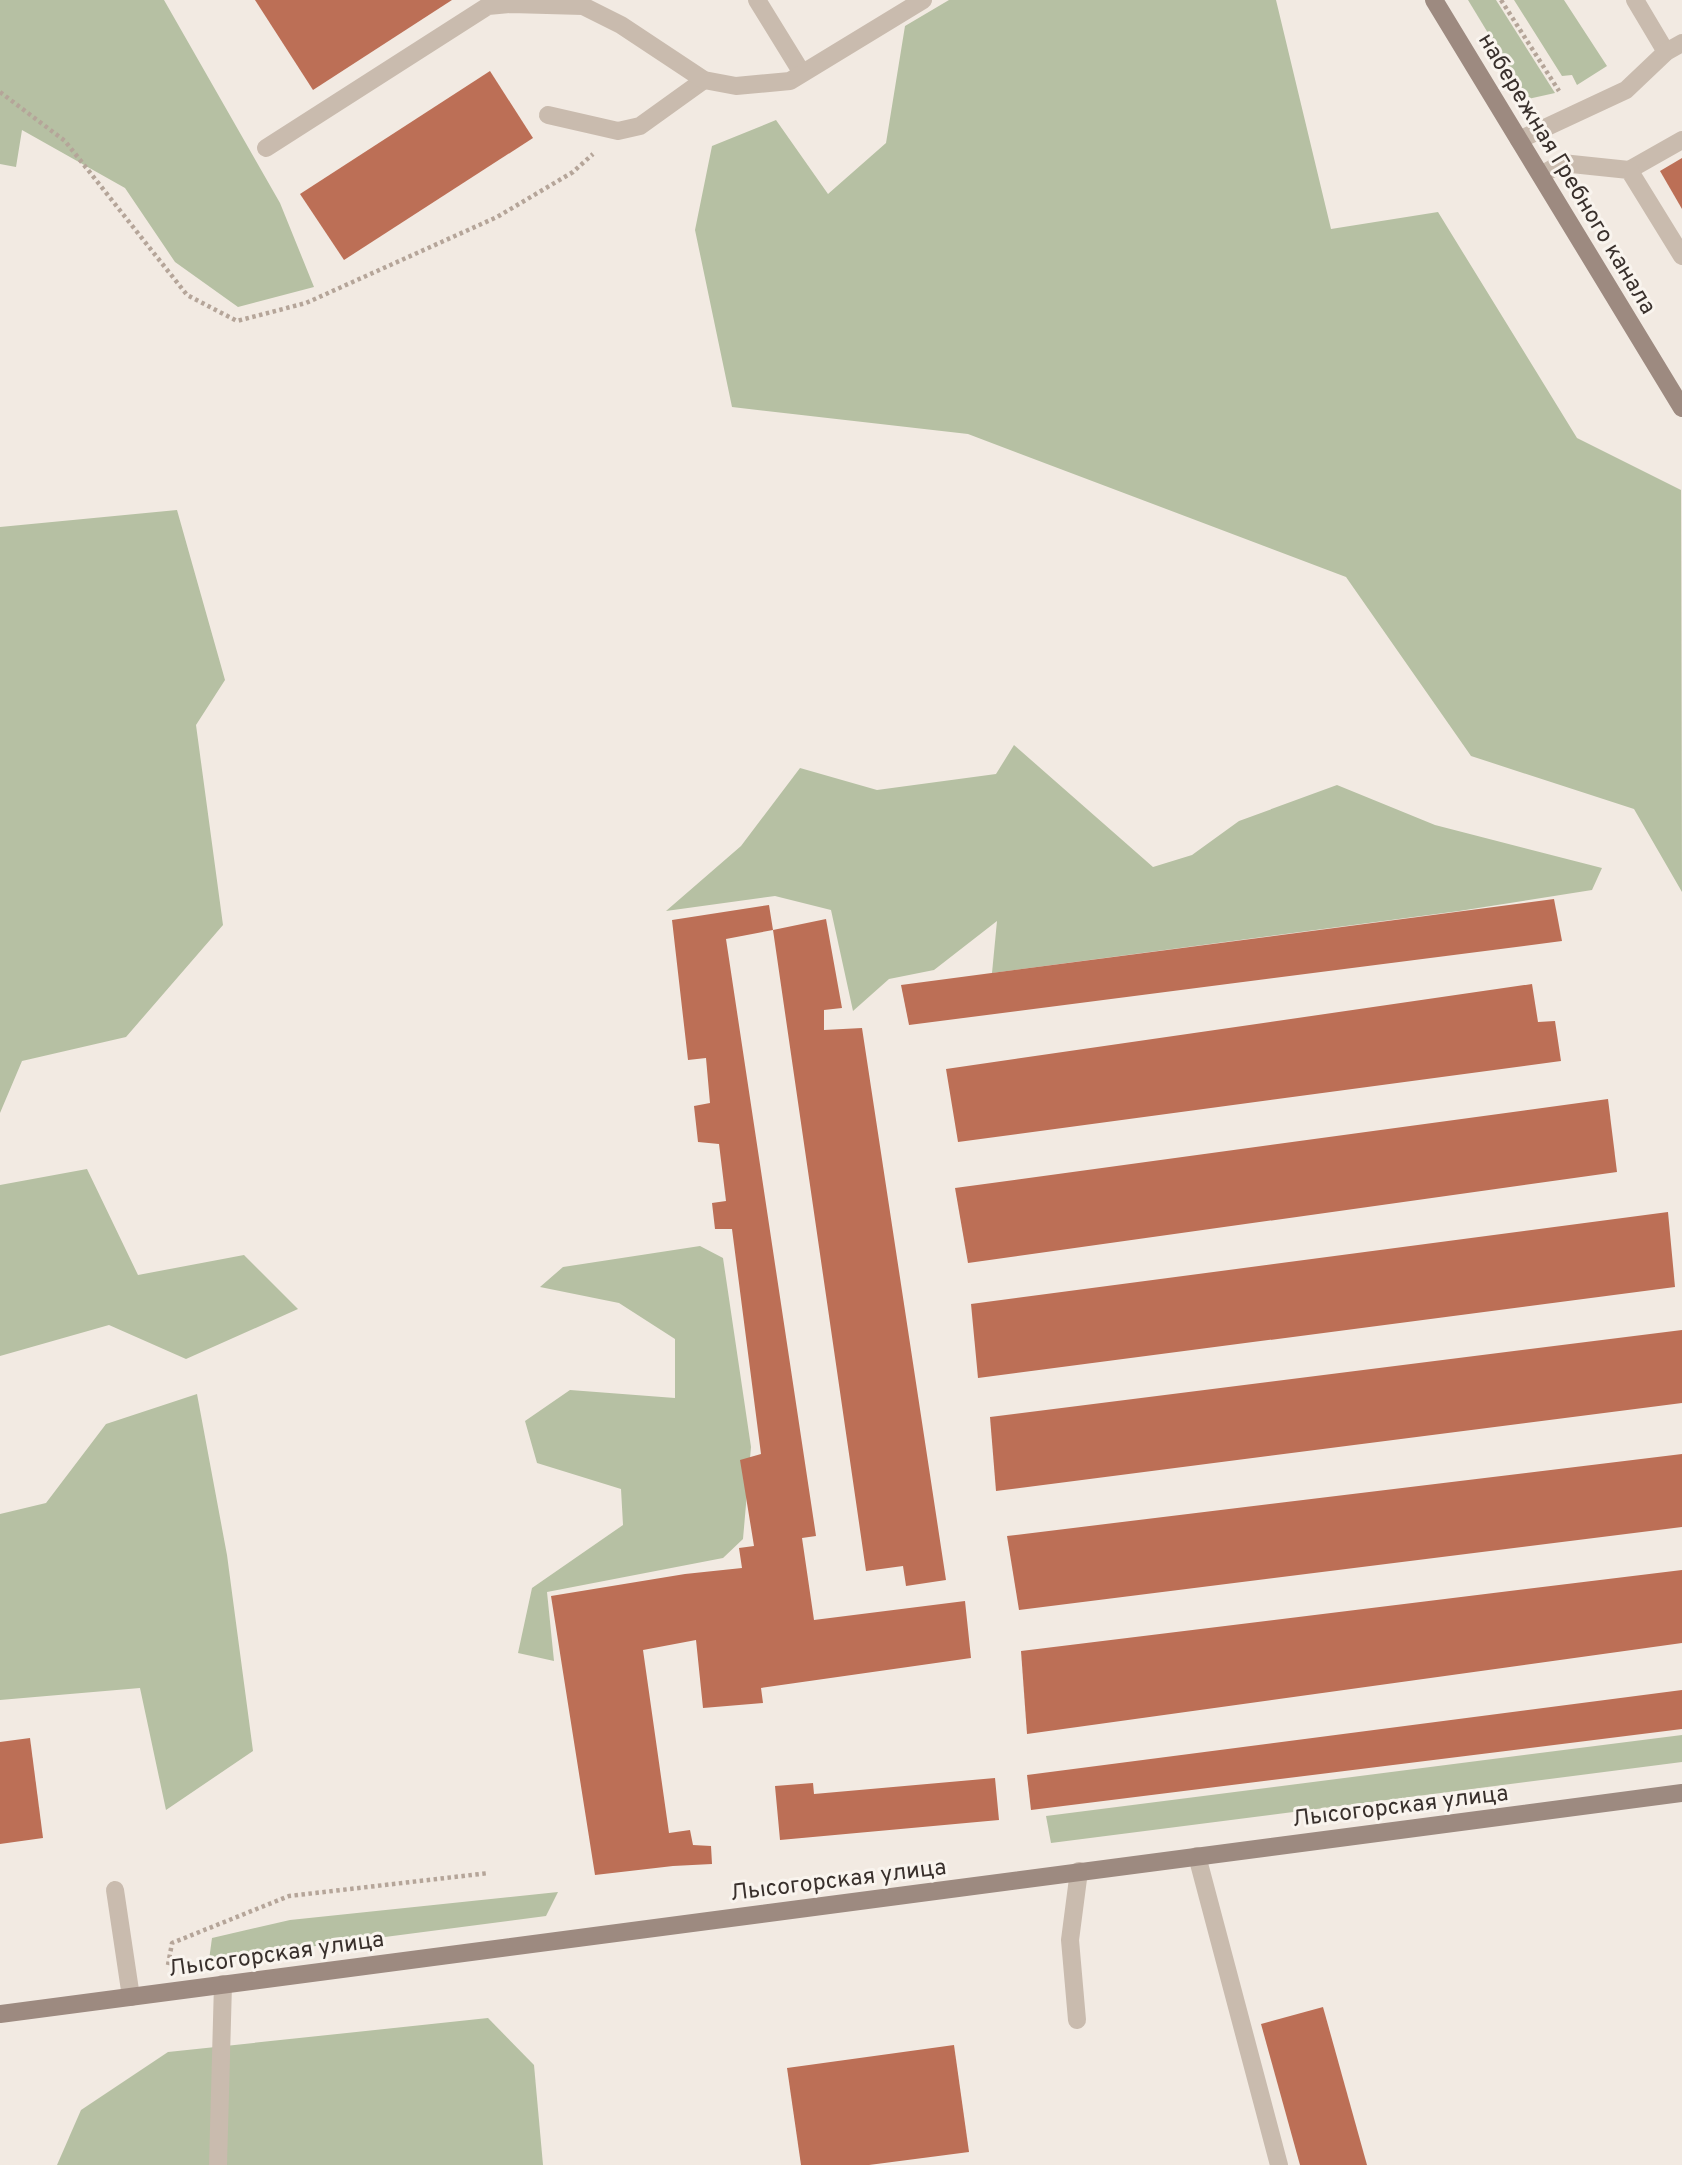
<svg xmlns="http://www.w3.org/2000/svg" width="1682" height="2165" viewBox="0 0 1682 2165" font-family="Overpass,sans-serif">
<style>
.green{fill:#b6c0a3}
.building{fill:#bc6f56}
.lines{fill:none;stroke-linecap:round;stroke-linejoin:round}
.path{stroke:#b5a599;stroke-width:4.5;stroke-dasharray:3.5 3.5;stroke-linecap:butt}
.lane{stroke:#c9bbae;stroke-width:18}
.street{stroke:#c9bbae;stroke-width:18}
.secondary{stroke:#9d8a80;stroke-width:18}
.labels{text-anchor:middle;stroke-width:6;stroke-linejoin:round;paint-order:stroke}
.street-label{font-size:23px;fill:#39302c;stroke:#f9f4ee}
</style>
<rect width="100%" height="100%" fill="#f2eae2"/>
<!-- green -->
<g class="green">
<path d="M0 0H164L280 203 314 287 238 307 175 262 125 188 22 130 16 167 0 164Z"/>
<path d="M949 0H1276L1331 229 1438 212 1577 438 1681 490 1682 892 1634 809 1471 756 1346 577 968 434 732 407 695 230 712 146 776 120 828 194 886 143 905 26Z"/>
<path d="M1468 0H1496L1555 93 1528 99Z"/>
<path d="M1514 0H1564L1607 66 1577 85 1572 75 1562 76Z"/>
<path d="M177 510 225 680 196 725 223 925 126 1037 22 1061 0 1113V527Z"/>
<path d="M1014 745 1153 867 1192 855 1239 821 1337 785 1435 825 1602 868 1592 890 1459 911 992 973 997 921 934 970 889 979 853 1011 831 910 775 896 666 911 741 846 800 768 877 790 996 774Z"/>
<path d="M87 1169 138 1275 244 1255 298 1309 186 1359 109 1325 0 1356V1185Z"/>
<path d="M700 1246 723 1258 751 1447 743 1539 723 1558 547 1592 554 1661 518 1653 532 1588 623 1525 621 1489 537 1463 525 1421 570 1390 675 1398V1339L619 1303 540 1287 563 1267Z"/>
<path d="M197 1394 227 1555 253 1751 166 1810 140 1688 0 1700V1514L46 1503 106 1424Z"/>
<path d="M1682 1735V1762L1051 1843 1046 1816Z"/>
<path d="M558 1892 546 1916 209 1960 212 1938 290 1920Z"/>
<path d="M488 2018 534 2065 543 2165H57L81 2110 168 2052Z"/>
</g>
<!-- building -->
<g class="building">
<path d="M255 0H452L313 90Z"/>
<path d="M490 71 533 138 344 260 300 194Z"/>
<path d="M1682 158V209L1660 171Z"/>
<path d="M1554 899 1562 941 909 1025 901 985Z"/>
<path d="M769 905 773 930 826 919 842 1008 824 1010V1030L862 1028 946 1580 906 1586 903 1566 866 1571 773 930 726 939 816 1536 802 1538 814 1620 965 1601 971 1658 761 1688 763 1703 703 1708 696 1640 643 1650 669 1833 690 1830 693 1845 711 1846 712 1864 673 1866 595 1875 551 1596 685 1574 742 1568 739 1548 754 1546 740 1460 761 1454 732 1229H715L712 1203 726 1201 719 1144 698 1142 694 1106 710 1103 706 1058 688 1060 672 920Z"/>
<path d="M1532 984 1538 1022 1555 1021 1561 1061 958 1142 946 1069Z"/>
<path d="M1608 1099 1617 1172 968 1263 955 1188Z"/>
<path d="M1668 1212 1675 1287 978 1378 971 1304Z"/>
<path d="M1682 1330V1403L996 1491 990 1417Z"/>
<path d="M1682 1454V1527L1019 1610 1007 1536Z"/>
<path d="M1682 1570V1643L1027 1734 1021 1651Z"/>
<path d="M1682 1690V1729L1031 1810 1027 1775Z"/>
<path d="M30 1738 43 1838 0 1844V1742Z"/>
<path d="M995 1778 999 1820 780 1840 775 1786 813 1783 814 1794Z"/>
<path d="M1323 2007 1367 2165H1300L1261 2024Z"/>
<path d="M954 2045 969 2152 869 2165H801L787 2068Z"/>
</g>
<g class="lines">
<!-- path -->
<g class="path">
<path d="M1501 0 1559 91"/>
<path d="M0 92 65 141 187 295 237 321 306 303 497 217 573 172 593 154"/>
<path d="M168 1965 172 1943 289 1896 489 1873"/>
</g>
<!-- lane -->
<g class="lane">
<path d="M757 0 802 73"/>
<path d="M1635 0 1666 52"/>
<path d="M548 115 618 131 640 126 704 80"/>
<path d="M1519 140 1626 90 1666 52 1682 43"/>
<path d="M266 148 488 6 511 4 583 6 621 25 704 80 736 86 790 81 923 0"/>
<path d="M1629 170 1682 140"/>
<path d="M1541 175 1562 163 1629 170 1682 256"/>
<path d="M115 1890 131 1997"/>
<path d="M1077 2020 1070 1940 1079 1871"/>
<path d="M218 2165 223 1984"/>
</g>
<!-- street -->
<path class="street" d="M1197 1856 1279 2165"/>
<!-- secondary -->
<g class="secondary">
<path d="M1434 0 1682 408"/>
<path d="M0 2014 1682 1793"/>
</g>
</g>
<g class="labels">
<!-- street labels -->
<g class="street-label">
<text transform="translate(1568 173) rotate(59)" y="8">набережная Гребного канала</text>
<text transform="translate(1400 1805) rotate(-7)" y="8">Лысогорская улица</text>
<text transform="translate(838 1879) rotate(-7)" y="8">Лысогорская улица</text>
<text transform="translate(276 1953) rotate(-8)" y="8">Лысогорская улица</text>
</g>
</g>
</svg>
